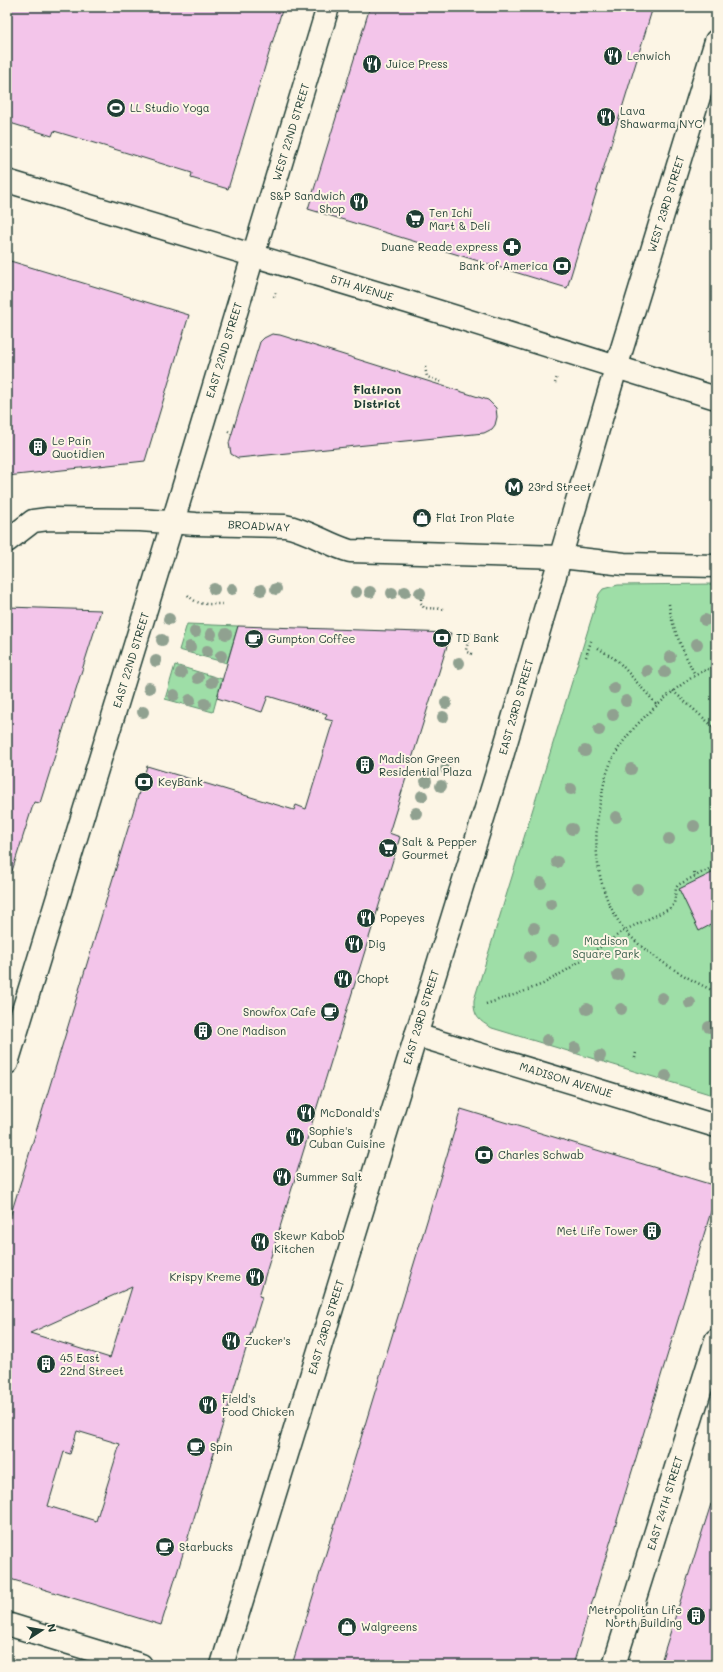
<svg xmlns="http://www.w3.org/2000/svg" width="723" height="1672" viewBox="0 0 723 1672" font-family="Mali,sans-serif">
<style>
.green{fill:#9edea7;stroke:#5e8e6e}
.building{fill:#f3c5ea;stroke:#1f3d34;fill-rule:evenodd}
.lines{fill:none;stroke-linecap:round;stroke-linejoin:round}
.minor-casing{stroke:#1f3d34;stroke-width:25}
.major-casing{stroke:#1f3d34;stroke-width:25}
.path{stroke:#1f3d34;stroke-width:2.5;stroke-dasharray:1 3;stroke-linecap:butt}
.minor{stroke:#fcf5e5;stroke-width:22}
.major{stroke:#fcf5e5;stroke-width:22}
.tree{fill:#90a190}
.labels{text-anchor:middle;stroke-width:4;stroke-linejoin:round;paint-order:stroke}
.poi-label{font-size:11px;fill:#1f3d34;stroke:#fcf5e5;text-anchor:start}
.street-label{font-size:11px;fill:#1f3d34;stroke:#fcf5e5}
.park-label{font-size:11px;fill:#385d4b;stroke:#fcf5e5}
.neighbourhood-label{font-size:12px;font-weight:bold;fill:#1f3d34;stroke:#fcf5e5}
</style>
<rect width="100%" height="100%" fill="#fcf5e5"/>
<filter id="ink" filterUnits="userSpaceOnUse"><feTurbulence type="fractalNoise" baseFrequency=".025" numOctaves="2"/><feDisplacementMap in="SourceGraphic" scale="8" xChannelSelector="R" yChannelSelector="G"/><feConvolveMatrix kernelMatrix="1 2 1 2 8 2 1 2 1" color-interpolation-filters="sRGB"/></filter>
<g filter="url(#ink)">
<!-- green -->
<g class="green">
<path d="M716 584V1096L492 1028C479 1021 473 1016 474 1000L599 594 603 589 618 585Z"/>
<path d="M187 624 238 626 227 663 179 650Z"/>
<path d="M175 665 222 679 213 712 165 699Z"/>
</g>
<!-- building -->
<g class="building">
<path d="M7 7H283L228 189 191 178 192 173 124 152 54 131 52 136 7 122Z"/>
<path d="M370 7H653L567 288 308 209Z"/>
<path d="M7 260 189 315 145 461 7 476Z"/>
<path d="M272 334 280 335 488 400 496 408 497 417 495 425 492 429 484 433 238 458 231 454 229 443 260 342 264 338Z"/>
<path d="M7 607 101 610 40 803 34 802 12 871 7 870Z"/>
<path d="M238 626 451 633 389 833 400 837 269 1263 259 1296 262 1297 161 1625 7 1578V1227L147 766 294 810 296 805 306 809 333 721 325 719 327 714 268 696 262 712 217 698ZM132 1287 110 1358 30 1333ZM77 1431 120 1444 96 1521 48 1506 64 1452 70 1454Z"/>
<path d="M716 871V922L699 931 679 889Z"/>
<path d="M461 1109 716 1186V1195L685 1297 573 1665H292Z"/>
<path d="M711 1504 716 1505V1665H660Z"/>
</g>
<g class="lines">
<!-- minor casing -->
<g class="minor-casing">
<g id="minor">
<path d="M7 541 33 521 48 519 140 520 196 524 285 526C308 530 328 545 350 551L561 557"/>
<path d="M7 1063 188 472 328 7"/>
<path d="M614 1665 716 1340"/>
</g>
</g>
<!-- major casing -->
<g class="major-casing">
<g id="major">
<path d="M7 181 411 303 716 398"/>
<path d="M561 557 624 564 716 566"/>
<path d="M416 1035 716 1126"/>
<path d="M7 1624 141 1665"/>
<path d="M222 1665 500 763 616 368 716 41"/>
</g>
</g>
<!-- path -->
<g class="path">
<path d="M274 297 277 290"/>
<path d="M425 367 427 377 442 382"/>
<path d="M555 383 557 377"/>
<path d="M228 431 231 433 230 436"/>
<path d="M188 595C197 606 209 604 222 604"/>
<path d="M421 599V603L424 608 444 609"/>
<path d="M669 604C672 630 684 652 695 675"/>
<path d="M470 633 466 650 467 652 472 654"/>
<path d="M598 648 618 661 657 705"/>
<path d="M586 657 592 638"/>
<path d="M716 666C695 673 677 687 661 702 642 718 626 735 614 756 608 767 604 781 602 794 591 839 595 891 624 929 643 953 689 980 716 992"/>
<path d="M673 691 716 729"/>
<path d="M694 872 695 876"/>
<path d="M486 1004 520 993 543 984 567 970 625 930 669 909 674 904 676 888 678 885 709 869 716 867"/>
<path d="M635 1058 636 1052"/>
</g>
<!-- minor -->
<use href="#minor" class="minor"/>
<!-- major -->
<use href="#major" class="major"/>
</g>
<!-- trees -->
<g class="tree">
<circle cx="214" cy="589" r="6"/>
<circle cx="232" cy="589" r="6"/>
<circle cx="276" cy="589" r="6"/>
<circle cx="261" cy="590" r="6"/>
<circle cx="356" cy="592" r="6"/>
<circle cx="370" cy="592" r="6"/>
<circle cx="405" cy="592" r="6"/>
<circle cx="392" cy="593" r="6"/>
<circle cx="420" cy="593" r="6"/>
<circle cx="169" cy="619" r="6"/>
<circle cx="705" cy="620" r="6"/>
<circle cx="195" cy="632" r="6"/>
<circle cx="211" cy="634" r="6"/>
<circle cx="226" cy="634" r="6"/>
<circle cx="162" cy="640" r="6"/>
<circle cx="697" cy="644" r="6"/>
<circle cx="190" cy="647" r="6"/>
<circle cx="207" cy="651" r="6"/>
<circle cx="221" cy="656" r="6"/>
<circle cx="670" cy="657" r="6"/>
<circle cx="156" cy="661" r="6"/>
<circle cx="459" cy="663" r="6"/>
<circle cx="647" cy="671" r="6"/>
<circle cx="665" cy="672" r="6"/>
<circle cx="181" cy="673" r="6"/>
<circle cx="198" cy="678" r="6"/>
<circle cx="212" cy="682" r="6"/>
<circle cx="149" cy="688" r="6"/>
<circle cx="614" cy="688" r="6"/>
<circle cx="174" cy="695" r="6"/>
<circle cx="190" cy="700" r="6"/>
<circle cx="626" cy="701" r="6"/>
<circle cx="446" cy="703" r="6"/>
<circle cx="205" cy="704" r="6"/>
<circle cx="143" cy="712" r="6"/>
<circle cx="613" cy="715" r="6"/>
<circle cx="443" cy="717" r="6"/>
<circle cx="599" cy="730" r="6"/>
<circle cx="585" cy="751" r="6"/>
<circle cx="446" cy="769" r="6"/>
<circle cx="631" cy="769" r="6"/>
<circle cx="426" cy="781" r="6"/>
<circle cx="441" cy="786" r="6"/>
<circle cx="571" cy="789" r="6"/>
<circle cx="422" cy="796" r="6"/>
<circle cx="416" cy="813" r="6"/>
<circle cx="616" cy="817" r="6"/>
<circle cx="694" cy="826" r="6"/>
<circle cx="572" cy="829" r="6"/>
<circle cx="669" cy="839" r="6"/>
<circle cx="557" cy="862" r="6"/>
<circle cx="541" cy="883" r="6"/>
<circle cx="637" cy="889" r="6"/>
<circle cx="551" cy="904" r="6"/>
<circle cx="534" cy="928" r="6"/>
<circle cx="553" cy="941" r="6"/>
<circle cx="530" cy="957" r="6"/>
<circle cx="618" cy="975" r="6"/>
<circle cx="662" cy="998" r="6"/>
<circle cx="690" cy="1003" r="6"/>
<circle cx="587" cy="1009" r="6"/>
<circle cx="621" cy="1009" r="6"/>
<circle cx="709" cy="1027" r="6"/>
<circle cx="547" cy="1040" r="6"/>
<circle cx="575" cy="1048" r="6"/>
<circle cx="600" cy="1056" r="6"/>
<circle cx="666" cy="1076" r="6"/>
</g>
</g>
<!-- icons -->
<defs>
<g id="restaurant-disc" transform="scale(1)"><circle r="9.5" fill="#1f3d34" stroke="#fcf5e5"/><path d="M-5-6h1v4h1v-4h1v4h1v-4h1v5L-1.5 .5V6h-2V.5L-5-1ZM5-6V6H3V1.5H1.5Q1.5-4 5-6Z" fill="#fff"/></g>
<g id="stadium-disc" transform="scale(1)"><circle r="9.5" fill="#1f3d34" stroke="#fcf5e5"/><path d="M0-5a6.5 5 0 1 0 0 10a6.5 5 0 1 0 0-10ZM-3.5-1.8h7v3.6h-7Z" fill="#fff"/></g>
<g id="supermarket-disc" transform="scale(1)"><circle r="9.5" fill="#1f3d34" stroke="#fcf5e5"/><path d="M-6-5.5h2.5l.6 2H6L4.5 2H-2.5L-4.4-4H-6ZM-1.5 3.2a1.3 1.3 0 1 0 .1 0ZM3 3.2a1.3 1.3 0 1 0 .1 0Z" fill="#fff"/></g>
<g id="pharmacy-disc" transform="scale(1)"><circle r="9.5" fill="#1f3d34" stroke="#fcf5e5"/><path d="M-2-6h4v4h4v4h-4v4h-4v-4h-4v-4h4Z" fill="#fff"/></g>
<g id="bank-disc" transform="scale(1)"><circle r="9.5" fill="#1f3d34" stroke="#fcf5e5"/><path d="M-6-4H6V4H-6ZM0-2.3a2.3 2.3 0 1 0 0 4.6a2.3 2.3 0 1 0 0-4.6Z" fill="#fff"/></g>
<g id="building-disc" transform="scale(1)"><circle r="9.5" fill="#1f3d34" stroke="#fcf5e5"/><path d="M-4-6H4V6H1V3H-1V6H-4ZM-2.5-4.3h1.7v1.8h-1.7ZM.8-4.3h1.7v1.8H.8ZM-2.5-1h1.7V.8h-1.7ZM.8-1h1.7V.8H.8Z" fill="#fff"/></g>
<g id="metro-disc" transform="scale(1)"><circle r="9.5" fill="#1f3d34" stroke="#fcf5e5"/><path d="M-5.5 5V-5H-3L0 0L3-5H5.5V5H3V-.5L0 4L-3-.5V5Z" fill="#fff"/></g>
<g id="shop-disc" transform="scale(1)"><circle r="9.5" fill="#1f3d34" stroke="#fcf5e5"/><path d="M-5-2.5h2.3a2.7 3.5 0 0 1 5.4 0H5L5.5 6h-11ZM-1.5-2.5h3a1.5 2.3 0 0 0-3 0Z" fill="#fff"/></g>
<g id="cafe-disc" transform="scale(1)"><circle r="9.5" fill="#1f3d34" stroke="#fcf5e5"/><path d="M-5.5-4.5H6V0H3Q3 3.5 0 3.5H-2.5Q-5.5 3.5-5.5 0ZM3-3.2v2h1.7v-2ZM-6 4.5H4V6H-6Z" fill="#fff"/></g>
</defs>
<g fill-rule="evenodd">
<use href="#restaurant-disc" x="613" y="56"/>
<use href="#restaurant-disc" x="372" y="64"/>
<use href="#stadium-disc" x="116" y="108"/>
<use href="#restaurant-disc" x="606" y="117"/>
<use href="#restaurant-disc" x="359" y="202"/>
<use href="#supermarket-disc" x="415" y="219"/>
<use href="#pharmacy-disc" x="512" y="247"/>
<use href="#bank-disc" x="562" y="266"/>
<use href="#building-disc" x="38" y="447"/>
<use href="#metro-disc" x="514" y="487"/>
<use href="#shop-disc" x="422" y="518"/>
<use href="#bank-disc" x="442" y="638"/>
<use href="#cafe-disc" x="254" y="639"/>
<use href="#building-disc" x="365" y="765"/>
<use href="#bank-disc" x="144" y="782"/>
<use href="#supermarket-disc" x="388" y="848"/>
<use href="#restaurant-disc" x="366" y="918"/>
<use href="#restaurant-disc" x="354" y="944"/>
<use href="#restaurant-disc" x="343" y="979"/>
<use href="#cafe-disc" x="330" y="1012"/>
<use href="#building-disc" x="203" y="1031"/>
<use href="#restaurant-disc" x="306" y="1113"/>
<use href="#restaurant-disc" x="295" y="1137"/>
<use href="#bank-disc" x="484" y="1155"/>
<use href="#restaurant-disc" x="282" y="1177"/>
<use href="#building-disc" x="652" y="1231"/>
<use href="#restaurant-disc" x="260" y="1242"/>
<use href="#restaurant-disc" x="255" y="1277"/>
<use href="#restaurant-disc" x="231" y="1341"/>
<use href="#building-disc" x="46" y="1364"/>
<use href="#restaurant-disc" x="208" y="1405"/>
<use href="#cafe-disc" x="196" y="1447"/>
<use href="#cafe-disc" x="165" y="1547"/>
<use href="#building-disc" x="696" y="1616"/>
<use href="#shop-disc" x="347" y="1627"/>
</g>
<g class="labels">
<!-- poi labels -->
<g class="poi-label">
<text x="627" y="60">Lenwich</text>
<text x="386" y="68">Juice Press</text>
<text x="130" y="112">LL Studio Yoga</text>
<text x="620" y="115">Lava<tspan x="620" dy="13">Shawarma NYC</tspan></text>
<text x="345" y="200" text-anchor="end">S&amp;P Sandwich<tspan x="345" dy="13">Shop</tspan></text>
<text x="429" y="217">Ten Ichi<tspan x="429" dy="13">Mart &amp; Deli</tspan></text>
<text x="498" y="251" text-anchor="end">Duane Reade express</text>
<text x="548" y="270" text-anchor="end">Bank of America</text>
<text x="52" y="445">Le Pain<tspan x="52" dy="13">Quotidien</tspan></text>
<text x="528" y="491">23rd Street</text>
<text x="436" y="522">Flat Iron Plate</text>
<text x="456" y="642">TD Bank</text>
<text x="268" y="643">Gumpton Coffee</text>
<text x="379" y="763">Madison Green<tspan x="379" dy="13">Residential Plaza</tspan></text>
<text x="158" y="786">KeyBank</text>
<text x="402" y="846">Salt &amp; Pepper<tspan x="402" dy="13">Gourmet</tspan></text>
<text x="380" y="922">Popeyes</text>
<text x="368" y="948">Dig</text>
<text x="357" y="983">Chopt</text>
<text x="316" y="1016" text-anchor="end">Snowfox Cafe</text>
<text x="217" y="1035">One Madison</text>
<text x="320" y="1117">McDonald's</text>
<text x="309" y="1135">Sophie's<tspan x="309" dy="13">Cuban Cuisine</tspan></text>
<text x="498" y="1159">Charles Schwab</text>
<text x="296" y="1181">Summer Salt</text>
<text x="638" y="1235" text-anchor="end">Met Life Tower</text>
<text x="274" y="1240">Skewr Kabob<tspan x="274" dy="13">Kitchen</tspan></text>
<text x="241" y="1281" text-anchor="end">Krispy Kreme</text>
<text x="245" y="1345">Zucker's</text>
<text x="60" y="1362">45 East<tspan x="60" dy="13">22nd Street</tspan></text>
<text x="222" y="1403">Field's<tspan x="222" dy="13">Food Chicken</tspan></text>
<text x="210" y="1451">Spin</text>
<text x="179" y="1551">Starbucks</text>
<text x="682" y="1614" text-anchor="end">Metropolitan Life<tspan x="682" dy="13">North Building</tspan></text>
<text x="361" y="1631">Walgreens</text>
</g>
<!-- street labels -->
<g class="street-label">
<text transform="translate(291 132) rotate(-73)" y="4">WEST 22ND STREET</text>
<text transform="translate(666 204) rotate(-73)" y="4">WEST 23RD STREET</text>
<text transform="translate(362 288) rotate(17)" y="4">5TH AVENUE</text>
<text transform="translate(224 350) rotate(-73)" y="4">EAST 22ND STREET</text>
<text transform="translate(259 526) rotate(3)" y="4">BROADWAY</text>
<text transform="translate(131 660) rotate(-73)" y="4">EAST 22ND STREET</text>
<text transform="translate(516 707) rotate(-74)" y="4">EAST 23RD STREET</text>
<text transform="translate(421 1017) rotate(-73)" y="4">EAST 23RD STREET</text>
<text transform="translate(566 1080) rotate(17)" y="4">MADISON AVENUE</text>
<text transform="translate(326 1327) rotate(-73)" y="4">EAST 23RD STREET</text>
<text transform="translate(665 1503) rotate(-73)" y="4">EAST 24TH STREET</text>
</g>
<!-- park labels -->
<g class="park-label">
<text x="606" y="945">Madison<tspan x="606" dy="13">Square Park</tspan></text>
</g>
<!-- neighbourhood labels -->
<g class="neighbourhood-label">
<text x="377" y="394">Flatiron<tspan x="377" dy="14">District</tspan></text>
</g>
</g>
<!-- margin -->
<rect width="723" height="1672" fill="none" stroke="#fcf5e5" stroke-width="24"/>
<rect x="12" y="12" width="699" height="1648" fill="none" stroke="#1f3d34" stroke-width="1.5" filter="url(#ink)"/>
<!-- north arrow -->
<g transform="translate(42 1630) rotate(78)" stroke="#fcf5e5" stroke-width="3" paint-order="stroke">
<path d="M0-3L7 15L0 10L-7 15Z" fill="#1f3d34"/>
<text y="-6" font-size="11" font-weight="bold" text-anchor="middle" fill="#1f3d34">N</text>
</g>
</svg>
